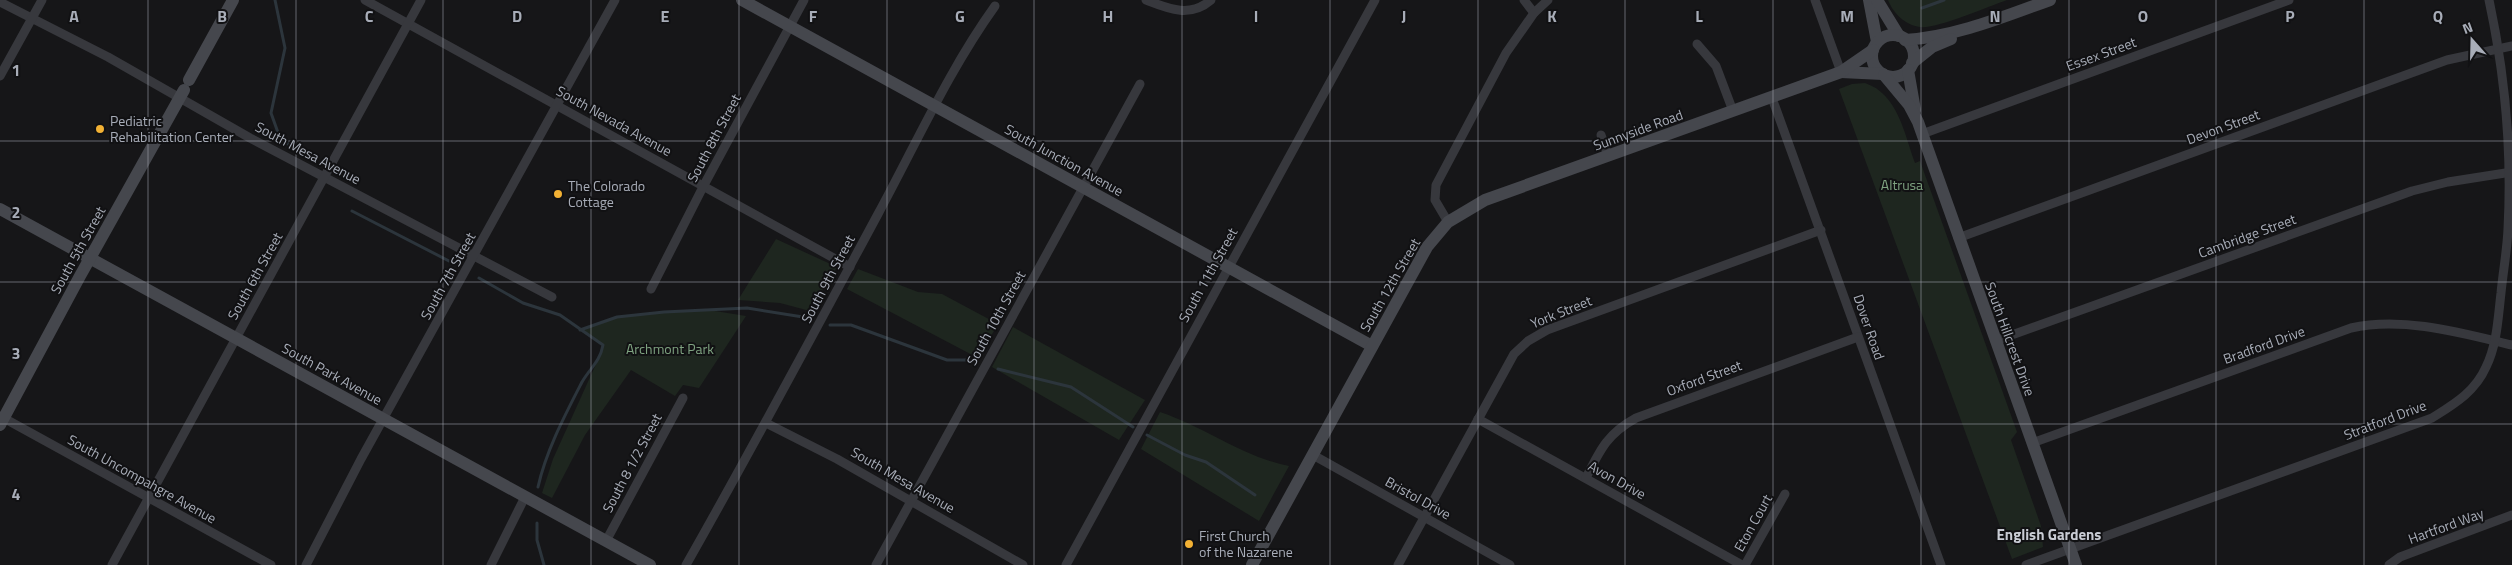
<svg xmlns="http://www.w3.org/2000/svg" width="2512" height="565" viewBox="0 0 2512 565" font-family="'Titillium Web',sans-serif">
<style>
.green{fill:#1e261f}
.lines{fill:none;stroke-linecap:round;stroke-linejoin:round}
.stream{stroke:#2c353c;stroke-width:3}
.street{stroke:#37383d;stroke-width:9}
.secondary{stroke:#45474d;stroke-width:12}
.grid{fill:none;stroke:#a8adb8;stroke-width:1;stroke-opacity:0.55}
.poi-dot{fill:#f2b134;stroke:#111113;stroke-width:2}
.labels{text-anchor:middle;stroke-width:4;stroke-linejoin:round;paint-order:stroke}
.street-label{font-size:14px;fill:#a8adb8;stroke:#111113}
.poi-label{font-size:14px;fill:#a8adb8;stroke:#111113;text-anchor:start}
.park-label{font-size:14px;fill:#7fa381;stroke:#111113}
.neighbourhood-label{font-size:15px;font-weight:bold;fill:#c9ccd4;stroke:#111113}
.grid-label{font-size:16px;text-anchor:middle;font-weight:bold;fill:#a8adb8;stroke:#111113;stroke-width:4;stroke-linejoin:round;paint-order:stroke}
</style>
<rect width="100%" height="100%" fill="#161618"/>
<!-- green -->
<g class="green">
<path d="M1888 0H2007C1987 7 1937 29 1920 27 1905 25 1893 13 1888 0Z"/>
<path d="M1865 83C1898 94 1904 133 1915 163L1920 161 2017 432 2011 440 2041 526 2043 547 2012 559 1839 89 1852 84Z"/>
<path d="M776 239 837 267 810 311 780 303 738 300Z"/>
<path d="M858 269 918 292 942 294 998 324 978 358 847 289Z"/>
<path d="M709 310 746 316 699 388 683 385 675 396 631 370 585 435 552 498 542 493 553 459 601 353 602 345 579 330 617 317 664 312Z"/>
<path d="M1013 327 1145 400 1119 440 992 367Z"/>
<path d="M1160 412C1205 427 1243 457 1289 466L1259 521 1141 449Z"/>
</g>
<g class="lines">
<!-- stream -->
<g class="stream">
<path d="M275 0 285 48 271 113 281 141 316 156"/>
<path d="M1922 8 1944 0"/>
<path d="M352 211 449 261"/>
<path d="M479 278 523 303 560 315 603 345C600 362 590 368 582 382 565 415 546 451 538 487"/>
<path d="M830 325H851L947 360H975"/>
<path d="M580 330 617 317 664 312 747 308 803 317"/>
<path d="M998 369 1071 387 1133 427"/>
<path d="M1147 435 1185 455 1206 462 1255 495"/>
<path d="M537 523V540L544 565"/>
</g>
<!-- street -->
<g class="street">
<path d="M365 0 850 267"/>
<path d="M1146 0C1169 9 1190 18 1211 0"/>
<path d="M1524 0 1534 13"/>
<path d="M1815 0 1841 72"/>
<path d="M0 2 108 57 250 138 552 297"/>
<path d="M1697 44 1716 66 1733 111"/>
<path d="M0 76 42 0"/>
<path d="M1772 98 1941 565"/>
<path d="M1922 134 2289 0"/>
<path d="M1601 135 1608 156"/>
<path d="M1448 222 1435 200 1436 185 1506 53 1534 13 1548 0"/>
<path d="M1958 238 2447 60 2512 46"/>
<path d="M651 289 704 185 804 0"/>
<path d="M1995 341 2412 191 2448 182 2512 172"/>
<path d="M0 416 271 565"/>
<path d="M1478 419 1742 565"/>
<path d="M766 423 837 459 1023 565"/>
<path d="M2032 443 2351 328C2402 316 2462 333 2512 345"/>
<path d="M1313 455 1510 565"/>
<path d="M1586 478C1600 450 1607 434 1636 418L1858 337"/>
<path d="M606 541 683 398"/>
<path d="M112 565 421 0"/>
<path d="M306 565 361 459 615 0"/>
<path d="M491 565 525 497"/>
<path d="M686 565C752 449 815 331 878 214 916 144 949 70 995 6"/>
<path d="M876 565 1140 84"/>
<path d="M1066 565 1375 0"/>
<path d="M1398 565 1514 354 1528 341 1547 330 1821 230"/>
<path d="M1745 565 1785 494"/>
<path d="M2026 565 2432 418C2454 404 2475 392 2486 367 2497 345 2498 318 2501 293 2503 272 2507 251 2508 229 2512 153 2505 74 2489 0"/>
<path d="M2389 565 2400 557 2512 515"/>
</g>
<!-- secondary -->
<g class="secondary">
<path d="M742 0 1372 346"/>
<path d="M1869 0 1877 42"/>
<path d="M1877 0 1899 36"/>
<circle cx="1893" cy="56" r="21"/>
<path d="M1905 40C1955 37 2003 17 2050 0"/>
<path d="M1912 63 1932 47 1951 39"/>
<path d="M1908 70 1915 110"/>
<path d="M1841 72 1883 74"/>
<path d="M1884 75 1909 105 1918 122 2076 565"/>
<path d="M189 80 233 0"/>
<path d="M0 209 650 565"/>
<path d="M0 425 80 276 184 90"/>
<path d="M1252 565 1427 247 1448 222 1485 200 1841 72 1873 50"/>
</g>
</g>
<!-- grid -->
<path class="grid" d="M148 0V565M296 0V565M443 0V565M591 0V565M739 0V565M887 0V565M1034 0V565M1182 0V565M1330 0V565M1478 0V565M1625 0V565M1773 0V565M1921 0V565M2069 0V565M2216 0V565M2364 0V565M0 141H2512M0 282H2512M0 424H2512"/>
<!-- markers -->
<g class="poi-dot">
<circle cx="100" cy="129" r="5"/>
<circle cx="558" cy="194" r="5"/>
<circle cx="1189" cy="544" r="5"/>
</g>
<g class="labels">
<!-- street labels -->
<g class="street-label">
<text transform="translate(2101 54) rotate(-20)" y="5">Essex Street</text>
<text transform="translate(614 121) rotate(29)" y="5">South Nevada Avenue</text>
<text transform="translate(2223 127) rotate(-20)" y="5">Devon Street</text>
<text transform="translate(1638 130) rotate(-20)" y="5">Sunnyside Road</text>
<text transform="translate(714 138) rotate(-62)" y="5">South 8th Street</text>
<text transform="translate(308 153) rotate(28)" y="5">South Mesa Avenue</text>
<text transform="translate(1064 160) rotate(29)" y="5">South Junction Avenue</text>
<text transform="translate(2247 236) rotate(-20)" y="5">Cambridge Street</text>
<text transform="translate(78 250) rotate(-61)" y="5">South 5th Street</text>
<text transform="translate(1208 275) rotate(-61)" y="5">South 11th Street</text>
<text transform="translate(255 276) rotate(-61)" y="5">South 6th Street</text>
<text transform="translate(448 276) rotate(-61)" y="5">South 7th Street</text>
<text transform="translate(828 279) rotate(-62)" y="5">South 9th Street</text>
<text transform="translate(1390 285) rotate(-60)" y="5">South 12th Street</text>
<text transform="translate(1561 312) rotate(-22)" y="5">York Street</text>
<text transform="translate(996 318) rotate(-61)" y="5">South 10th Street</text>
<text transform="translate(1869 327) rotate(71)" y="5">Dover Road</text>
<text transform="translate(2010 339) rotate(70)" y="5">South Hillcrest Drive</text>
<text transform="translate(2264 345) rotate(-20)" y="5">Bradford Drive</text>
<text transform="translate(332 374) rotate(29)" y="5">South Park Avenue</text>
<text transform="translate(1704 378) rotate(-20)" y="5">Oxford Street</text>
<text transform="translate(2385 420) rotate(-21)" y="5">Stratford Drive</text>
<text transform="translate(632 463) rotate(-62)" y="5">South 8 1/2 Street</text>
<text transform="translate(142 479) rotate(29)" y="5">South Uncompahgre Avenue</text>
<text transform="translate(903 480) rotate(30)" y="5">South Mesa Avenue</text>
<text transform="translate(1617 480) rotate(29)" y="5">Avon Drive</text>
<text transform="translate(1418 498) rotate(29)" y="5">Bristol Drive</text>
<text transform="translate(1753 523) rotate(-61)" y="5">Eton Court</text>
<text transform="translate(2446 526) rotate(-20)" y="5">Hartford Way</text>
</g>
<!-- poi labels -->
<g class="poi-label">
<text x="110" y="126">Pediatric<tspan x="110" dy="16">Rehabilitation Center</tspan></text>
<text x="568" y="191">The Colorado<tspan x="568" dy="16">Cottage</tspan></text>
<text x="1199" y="541">First Church<tspan x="1199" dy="16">of the Nazarene</tspan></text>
</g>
<!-- park labels -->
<g class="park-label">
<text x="1902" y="190">Altrusa</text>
<text x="670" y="354">Archmont Park</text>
</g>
<!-- neighbourhood labels -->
<g class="neighbourhood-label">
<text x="2049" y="540">English Gardens</text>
</g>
</g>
<g class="grid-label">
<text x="74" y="22">A</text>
<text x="222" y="22">B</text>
<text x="369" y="22">C</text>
<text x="517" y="22">D</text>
<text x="665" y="22">E</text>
<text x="813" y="22">F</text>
<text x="960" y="22">G</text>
<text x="1108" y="22">H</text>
<text x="1256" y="22">I</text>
<text x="1404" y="22">J</text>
<text x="1552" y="22">K</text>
<text x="1699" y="22">L</text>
<text x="1847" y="22">M</text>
<text x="1995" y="22">N</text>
<text x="2143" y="22">O</text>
<text x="2290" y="22">P</text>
<text x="2438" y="22">Q</text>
<text x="16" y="76">1</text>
<text x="16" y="218">2</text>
<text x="16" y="359">3</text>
<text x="16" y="500">4</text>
</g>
<!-- north arrow -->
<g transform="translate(2472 40) rotate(340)" stroke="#111113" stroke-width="4" paint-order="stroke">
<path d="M0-4L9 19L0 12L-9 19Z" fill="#a8adb8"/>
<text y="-8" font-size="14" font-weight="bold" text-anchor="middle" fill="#a8adb8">N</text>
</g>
</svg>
